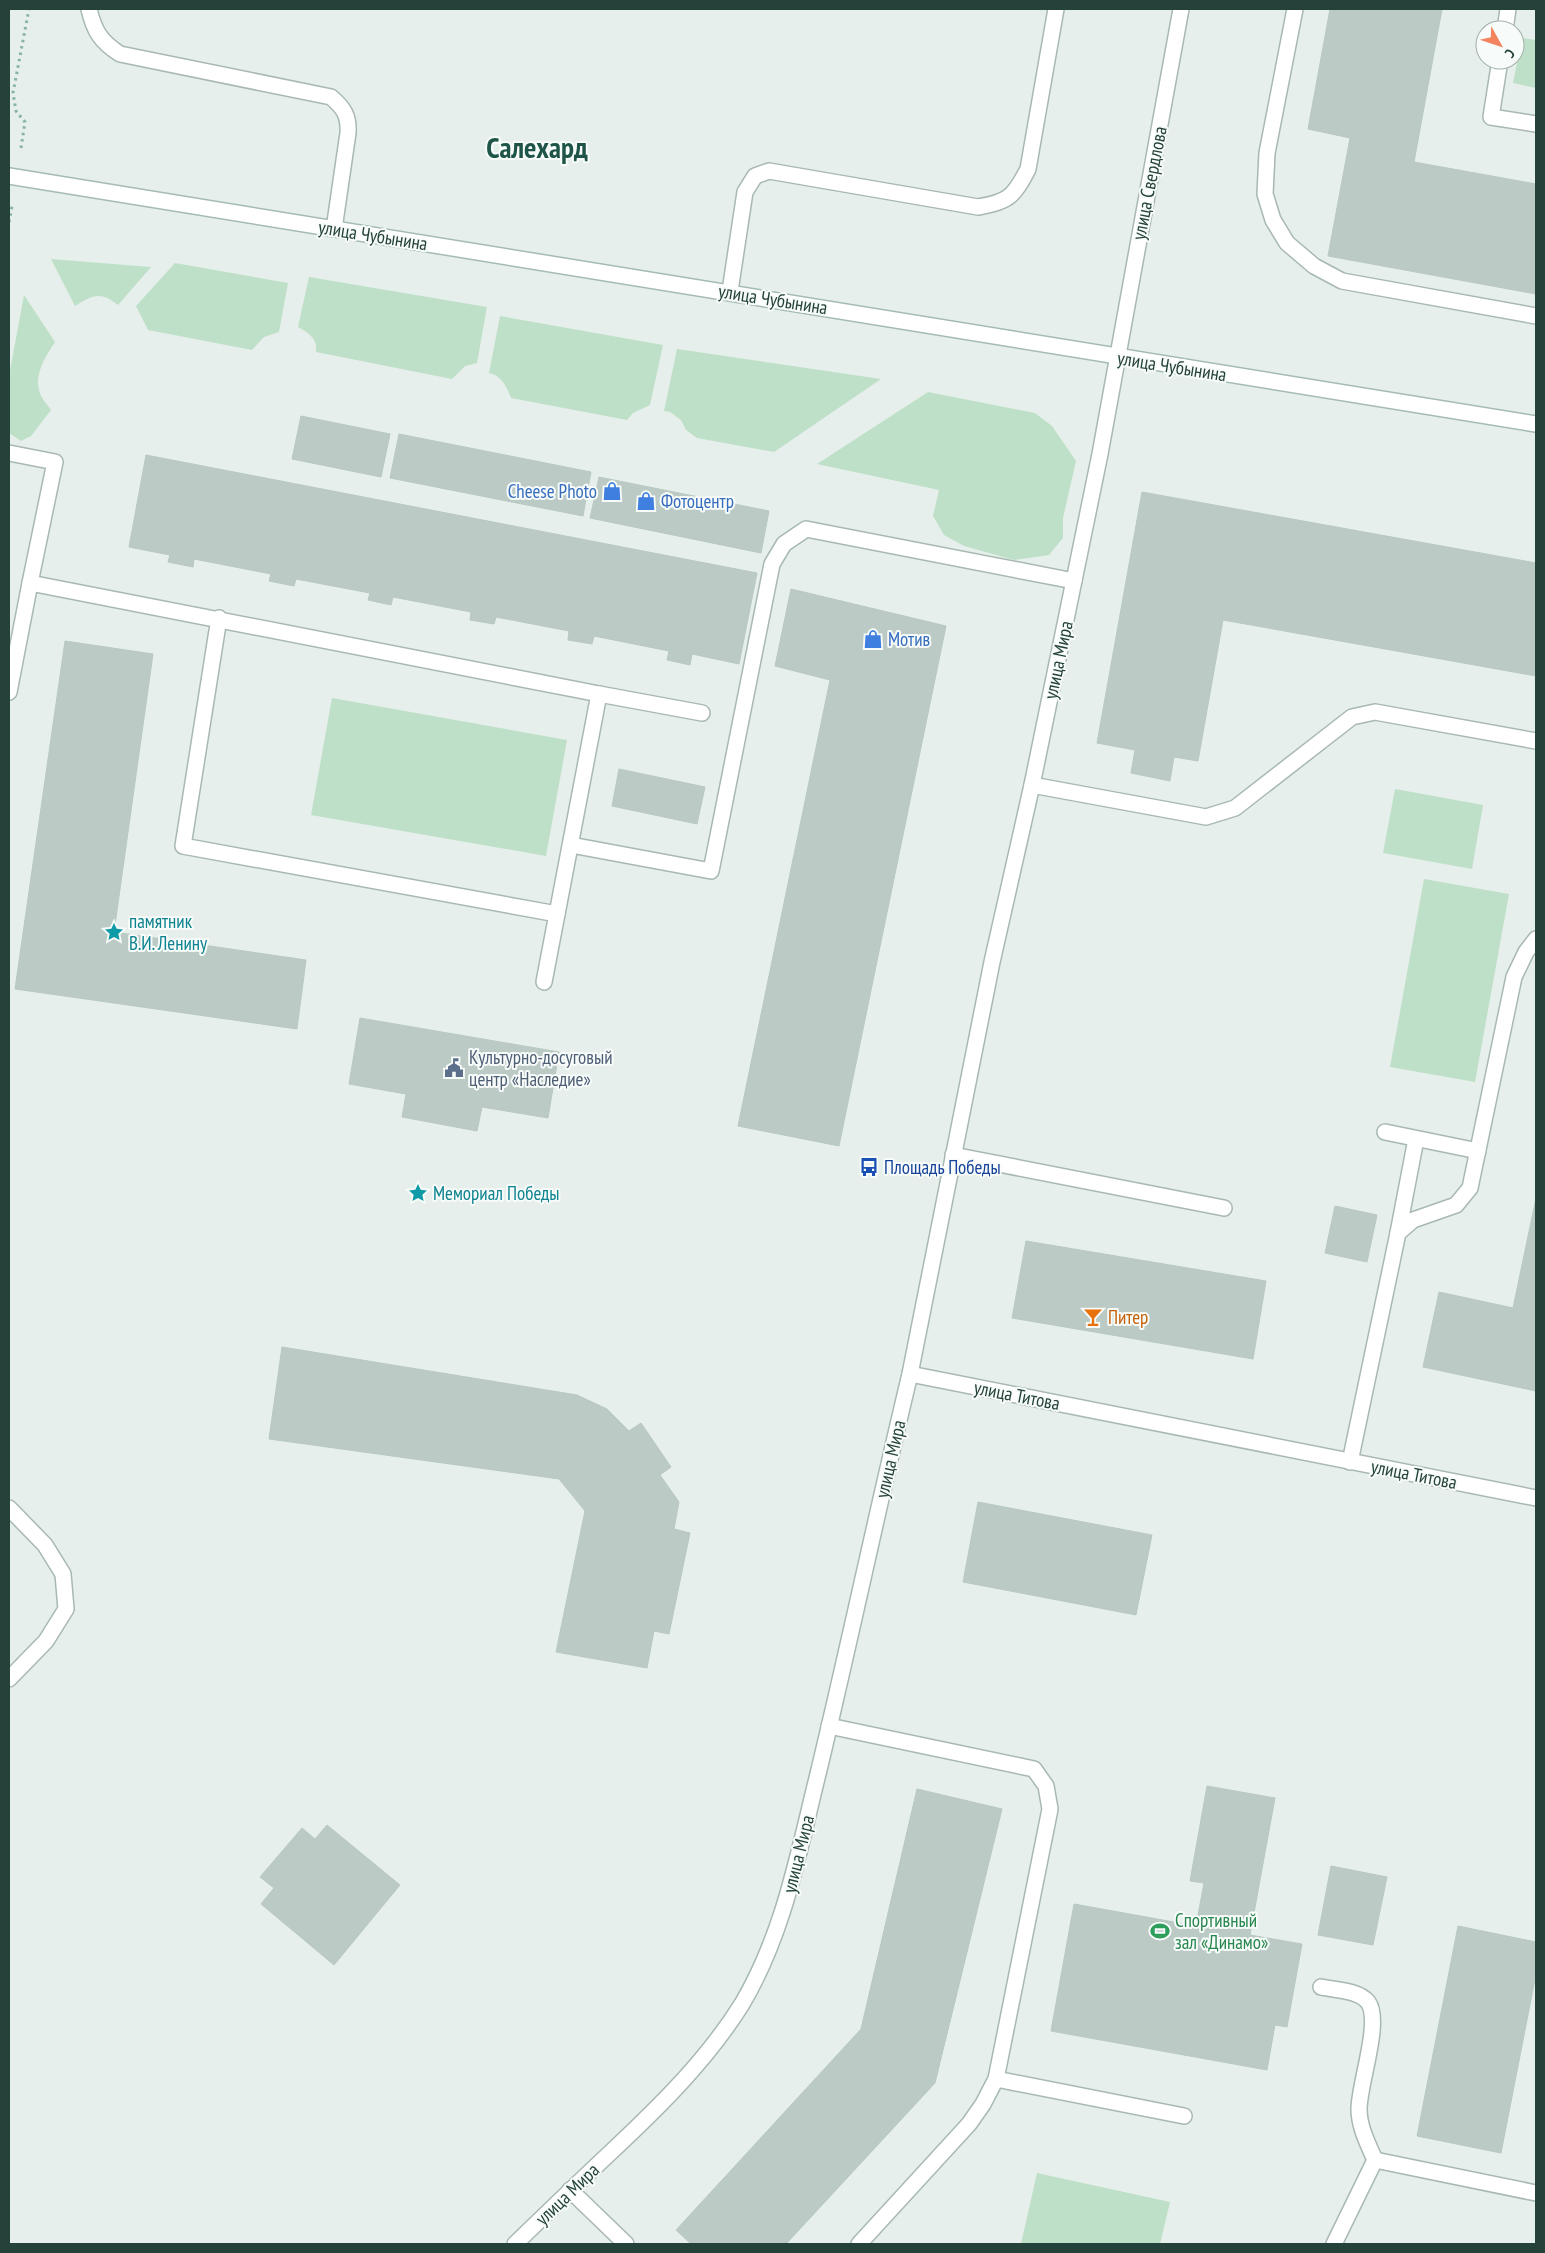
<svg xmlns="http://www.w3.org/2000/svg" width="1545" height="2253" viewBox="0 0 1545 2253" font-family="'PT Sans Narrow',sans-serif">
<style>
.green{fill:#bfe0c8}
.building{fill:#bbcac4;stroke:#b8c9c2}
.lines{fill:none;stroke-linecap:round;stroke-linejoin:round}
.service-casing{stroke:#a8b8b2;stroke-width:18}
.tertiary-casing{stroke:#a8b8b2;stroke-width:18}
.secondary-casing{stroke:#a4bbb3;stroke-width:18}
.path{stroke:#86b3a5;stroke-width:3;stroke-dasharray:2.5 4;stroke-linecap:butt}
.service{stroke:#fff;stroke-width:15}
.tertiary{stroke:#fff;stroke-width:15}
.secondary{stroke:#fff;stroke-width:15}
.labels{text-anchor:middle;stroke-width:4;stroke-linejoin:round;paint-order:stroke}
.street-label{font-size:19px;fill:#24423a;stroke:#f7fbf9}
.shop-label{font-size:19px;fill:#366cbe;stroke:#f7fbf9;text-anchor:start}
.culture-label{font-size:19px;fill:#0d838f;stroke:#f7fbf9;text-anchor:start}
.service-label{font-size:19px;fill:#4e5e75;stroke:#f7fbf9;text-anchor:start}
.transit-label{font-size:19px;fill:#164399;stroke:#f7fbf9;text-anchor:start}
.food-label{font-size:19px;fill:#c56008;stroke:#f7fbf9;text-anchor:start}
.leisure-label{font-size:19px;fill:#27864d;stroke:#f7fbf9;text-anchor:start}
.town-label{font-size:29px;font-weight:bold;fill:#1f5548;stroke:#f7fbf9}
</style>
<rect width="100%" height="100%" fill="#e6efeb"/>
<!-- green -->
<g class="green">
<path d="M1522 38 1536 40V88L1513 83Z"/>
<path d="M51 259 151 267 118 305C100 291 93 295 75 306Z"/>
<path d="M175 263 288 283 279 332 264 337 252 350 148 330 136 306Z"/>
<path d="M309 277 487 307 477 363 465 366 452 379 316 352C318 339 309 333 298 327Z"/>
<path d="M24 295 55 342C46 356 35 372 39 390 40 397 47 404 51 410L31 436 21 441 9 433V376Z"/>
<path d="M500 316 663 345 650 405 633 413 627 420 511 398C507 387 501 375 489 373Z"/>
<path d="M677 349 881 379 774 452 697 438 686 430 681 420 670 412 664 411Z"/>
<path d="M928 392 1035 413 1052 426 1076 461 1063 518V538L1049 555 1014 560 964 546 944 535 933 516 939 490 817 464Z"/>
<path d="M332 698 567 740 546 856 311 815Z"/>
<path d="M1395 789 1483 805 1472 869 1383 853Z"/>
<path d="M1424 879 1509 894 1475 1082 1390 1067Z"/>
<path d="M1037 2173 1170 2202 1160 2244H1021Z"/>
</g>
<!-- building -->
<g class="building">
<path d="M1330 9H1442L1414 162 1536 184V294L1328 256 1350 138 1308 129Z"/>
<path d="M301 416 390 434 381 477 292 459Z"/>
<path d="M399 434 591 472 583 516 390 478Z"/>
<path d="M146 455 757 573 739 664 692 654 690 665 667 660 669 651 594 636 592 644 568 640 569 631 496 617 494 624 470 620 471 612 393 597 391 605 368 600 370 593 296 579 294 586 269 581 271 574 194 559 193 567 168 562 170 555 129 547Z"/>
<path d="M599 477 769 511 761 553 590 518Z"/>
<path d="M1142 492 1536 563V676L1223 620 1198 761 1174 757 1170 781 1131 773 1135 750 1097 743Z"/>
<path d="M791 589 946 626 839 1146 738 1126 830 680 775 666Z"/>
<path d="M65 641 153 654 114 932 306 960 297 1029 15 989Z"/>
<path d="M619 769 705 787 697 824 612 806Z"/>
<path d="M360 1018 559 1052 548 1118 482 1107 477 1131 402 1117 406 1094 349 1084Z"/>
<path d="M1536 1198V1391L1423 1367 1439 1292 1513 1308Z"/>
<path d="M1335 1206 1377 1215 1367 1262 1325 1253Z"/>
<path d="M1026 1241 1266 1281 1253 1359 1012 1318Z"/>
<path d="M282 1347 577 1395 607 1409 629 1431 641 1423 671 1467 660 1475 679 1502 674 1529 690 1533 669 1634 654 1631 647 1668 556 1652 585 1511 559 1479 269 1439Z"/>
<path d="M978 1502 1152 1535 1136 1615 963 1582Z"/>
<path d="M1207 1786 1275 1798 1250 1935 1302 1944 1287 2027 1275 2025 1267 2070 1051 2031 1074 1904 1196 1926 1204 1883 1190 1881Z"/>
<path d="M917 1789 1002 1809 935 2083 786 2244H691L676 2230 861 2029Z"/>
<path d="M327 1825 400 1885 334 1965 261 1904 274 1888 260 1877 302 1828 315 1839Z"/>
<path d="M1331 1866 1387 1877 1373 1945 1318 1935Z"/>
<path d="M1458 1926 1536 1942V1974L1501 2153 1417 2136Z"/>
</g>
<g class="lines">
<!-- service casing -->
<g class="service-casing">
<g id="service">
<path d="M89 9C94 31 101 42 120 54L331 97C344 108 349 116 348 133L334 229"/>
<path d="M1295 9 1267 153 1265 194 1273 220 1287 243 1314 266 1342 281 1536 316"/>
<path d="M1505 30 1508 9"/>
<path d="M1500 60 1491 117 1536 124"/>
<path d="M730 291 745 192 755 176 769 171 978 207C1009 202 1014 196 1028 169L1056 9"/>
<path d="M9 453 55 462 30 583"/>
<path d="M9 692 30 583 599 694 557 914 183 846 219 618"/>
<path d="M599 694 702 713"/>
<path d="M1032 785 1206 817 1235 808 1352 717 1375 712 1536 741"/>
<path d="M571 845 711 871 772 564 784 544 806 529 1074 581"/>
<path d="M544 982 557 914"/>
<path d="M1385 1132 1478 1151"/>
<path d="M953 1155 1224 1208"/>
<path d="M1398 1233 1416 1139"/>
<path d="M1350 1462 1398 1233 1413 1220 1456 1205 1470 1188 1514 977 1526 952 1536 939"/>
<path d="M9 1508 45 1545 63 1574 66 1609 46 1641 9 1679"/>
<path d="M829 1726 1034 1769 1046 1786 1050 1809 996 2079 983 2104 969 2124 859 2244"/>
<path d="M1321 1987C1335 1990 1358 1990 1368 2002 1382 2021 1359 2084 1359 2109 1359 2127 1368 2144 1375 2160"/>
<path d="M996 2079 1184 2116"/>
<path d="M570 2190 626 2244"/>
<path d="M1334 2244 1375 2160 1536 2193"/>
</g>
</g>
<!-- tertiary casing -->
<g class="tertiary-casing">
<g id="tertiary">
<path d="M1181 9 1100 454 1032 785 992 962 910 1374 1536 1498"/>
<path d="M515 2244C547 2213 579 2182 611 2152 659 2107 707 2060 742 2004 784 1933 798 1854 818 1774 850 1641 878 1507 910 1374"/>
</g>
</g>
<!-- secondary casing -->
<g class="secondary-casing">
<path id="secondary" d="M9 176 1536 424"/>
</g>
<!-- path -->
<g class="path">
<path d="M21 148 25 122 16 111 13 93 29 9"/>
<path d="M9 222 12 206"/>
</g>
<!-- service -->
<use href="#service" class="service"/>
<!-- tertiary -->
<use href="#tertiary" class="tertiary"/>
<!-- secondary -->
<use href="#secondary" class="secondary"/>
</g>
<!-- icons -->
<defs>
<g id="shop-bare" transform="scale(1.5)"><path d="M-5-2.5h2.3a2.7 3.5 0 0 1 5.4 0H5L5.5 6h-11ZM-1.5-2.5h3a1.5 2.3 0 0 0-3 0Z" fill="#3f7fe0" stroke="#f7fbf9" stroke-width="2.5" paint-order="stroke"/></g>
<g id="sight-bare" transform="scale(1.5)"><path d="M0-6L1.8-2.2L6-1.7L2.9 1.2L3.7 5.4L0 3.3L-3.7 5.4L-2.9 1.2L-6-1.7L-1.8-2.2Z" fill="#0f9aa8" stroke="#f7fbf9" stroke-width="2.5" paint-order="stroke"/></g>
<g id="civic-bare" transform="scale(1.5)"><path d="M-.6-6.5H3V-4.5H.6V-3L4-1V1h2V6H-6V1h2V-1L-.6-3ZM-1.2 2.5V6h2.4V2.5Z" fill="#5c6f8a" stroke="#f7fbf9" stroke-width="2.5" paint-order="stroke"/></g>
<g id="bus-bare" transform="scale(1.5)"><path d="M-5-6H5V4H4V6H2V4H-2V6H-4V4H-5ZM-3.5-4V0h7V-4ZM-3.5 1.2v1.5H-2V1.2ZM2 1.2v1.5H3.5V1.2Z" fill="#1a4fb4" stroke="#f7fbf9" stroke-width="2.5" paint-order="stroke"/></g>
<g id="bar-bare" transform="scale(1.5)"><path d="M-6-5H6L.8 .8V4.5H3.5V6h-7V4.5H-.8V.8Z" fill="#e8710a" stroke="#f7fbf9" stroke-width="2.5" paint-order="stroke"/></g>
<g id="stadium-bare" transform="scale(1.5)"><path d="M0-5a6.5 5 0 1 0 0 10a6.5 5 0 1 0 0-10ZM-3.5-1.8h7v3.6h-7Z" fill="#2e9e5b" stroke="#f7fbf9" stroke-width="2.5" paint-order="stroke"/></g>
</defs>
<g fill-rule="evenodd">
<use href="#shop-bare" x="612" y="491"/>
<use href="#shop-bare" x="646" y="501"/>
<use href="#shop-bare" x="873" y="639"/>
<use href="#sight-bare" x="114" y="932"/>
<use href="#civic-bare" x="454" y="1068"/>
<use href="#bus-bare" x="869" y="1167"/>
<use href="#sight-bare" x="418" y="1193"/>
<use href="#bar-bare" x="1093" y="1317"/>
<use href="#stadium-bare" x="1160" y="1931"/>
</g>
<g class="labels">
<!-- street labels -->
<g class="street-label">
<text transform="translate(1149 183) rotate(-79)" y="7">улица Свердлова</text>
<text transform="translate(373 235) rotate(9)" y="7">улица Чубынина</text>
<text transform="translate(773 299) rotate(9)" y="7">улица Чубынина</text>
<text transform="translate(1172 366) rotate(9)" y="7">улица Чубынина</text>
<text transform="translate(1058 660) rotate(-78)" y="7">улица Мира</text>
<text transform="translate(1017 1395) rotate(11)" y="7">улица Титова</text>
<text transform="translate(890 1459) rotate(-77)" y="7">улица Мира</text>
<text transform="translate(1414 1474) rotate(11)" y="7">улица Титова</text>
<text transform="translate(798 1854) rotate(-76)" y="7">улица Мира</text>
<text transform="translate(567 2194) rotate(-44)" y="7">улица Мира</text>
</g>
<!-- shop labels -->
<g class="shop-label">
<text x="597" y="498" text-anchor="end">Cheese Photo</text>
<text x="661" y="508">Фотоцентр</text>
<text x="888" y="646">Мотив</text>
</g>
<!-- culture labels -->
<g class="culture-label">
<text x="129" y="928">памятник<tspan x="129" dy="22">В.И. Ленину</tspan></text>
<text x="433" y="1200">Мемориал Победы</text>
</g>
<!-- service labels -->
<g class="service-label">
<text x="469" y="1064">Культурно-досуговый<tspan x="469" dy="22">центр «Наследие»</tspan></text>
</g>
<!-- transit labels -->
<g class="transit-label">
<text x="884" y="1174">Площадь Победы</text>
</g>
<!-- food labels -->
<g class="food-label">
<text x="1108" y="1324">Питер</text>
</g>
<!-- leisure labels -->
<g class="leisure-label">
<text x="1175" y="1927">Спортивный<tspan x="1175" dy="22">зал «Динамо»</tspan></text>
</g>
<!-- town labels -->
<g class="town-label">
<text x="537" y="158">Салехард</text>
</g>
</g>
<!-- border -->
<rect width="1545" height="2253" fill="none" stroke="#24423a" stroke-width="20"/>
<!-- north arrow -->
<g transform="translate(1500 45) rotate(130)"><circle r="24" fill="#f7fbf9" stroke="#a3b1ad"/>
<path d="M0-4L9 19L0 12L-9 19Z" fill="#f4845f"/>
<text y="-8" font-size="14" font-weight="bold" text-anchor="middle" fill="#24423a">С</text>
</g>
</svg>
